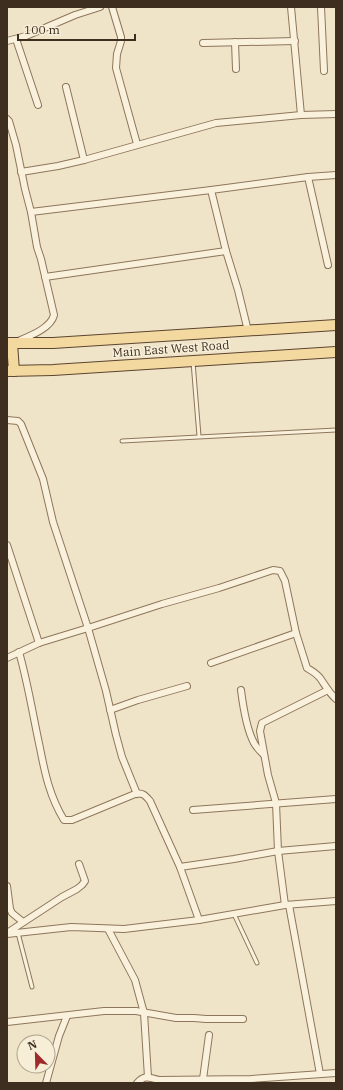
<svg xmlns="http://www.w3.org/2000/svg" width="343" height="1090" viewBox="0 0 343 1090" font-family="'IBM Plex Serif',serif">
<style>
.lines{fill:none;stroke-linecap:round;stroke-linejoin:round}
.lane-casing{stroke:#8d765c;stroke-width:5}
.street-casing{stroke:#8d765c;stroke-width:8}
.primary-casing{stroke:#5b4430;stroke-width:12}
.lane{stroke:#faf1dc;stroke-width:3}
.street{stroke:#faf1dc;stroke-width:6}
.primary{stroke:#f3d9a0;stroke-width:10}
.labels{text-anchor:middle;stroke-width:3;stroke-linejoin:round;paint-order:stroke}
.street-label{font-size:12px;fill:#3d2e20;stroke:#f7eed8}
</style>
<rect width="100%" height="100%" fill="#f0e4c8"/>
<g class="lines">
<!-- lane casing -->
<g class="lane-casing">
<g id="lane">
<path d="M193 362 199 436"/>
<path d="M122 441 336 430"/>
<path d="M234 914 257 963"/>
<path d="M18 933 32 987"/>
</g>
</g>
<!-- street casing -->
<g class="street-casing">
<g id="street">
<path d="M112 7 121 37V41L117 54 116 68 137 144"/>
<path d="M291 7 301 115"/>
<path d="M321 7 324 71"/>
<path d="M16 39 38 105"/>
<path d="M7 41 26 36 75 15 100 7"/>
<path d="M235 42 236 69"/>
<path d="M203 43 295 41"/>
<path d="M66 87 84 160"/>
<path d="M7 119 9 121 16 145 25 189 31 212 37 247 41 259 54 315C51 328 30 336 18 341"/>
<path d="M21 172 58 166 84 160 216 123 301 115 336 114"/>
<path d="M308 177 328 265"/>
<path d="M211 190 226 251 238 290 248 331"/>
<path d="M31 212 211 190 308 177 336 175"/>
<path d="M45 277 226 251"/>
<path d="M7 420 18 421 21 424 43 479 53 522 88 628 106 691 116 735 122 757 137 794"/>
<path d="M7 545 39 643"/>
<path d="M19 652C28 683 33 716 40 748 45 774 50 797 64 820H72L135 794C142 792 145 795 150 801L180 867 199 920"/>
<path d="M7 658 39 643 88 628 162 604 219 588 273 570 280 571 285 581 296 633 307 668C312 671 316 673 320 678 325 685 329 693 336 699"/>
<path d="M211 663 296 633"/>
<path d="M241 690C243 706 246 728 254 743 256 747 260 751 264 755"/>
<path d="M110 710 138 700 187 686"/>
<path d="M193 810 336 799"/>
<path d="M180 867 234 859 278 851 336 846"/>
<path d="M7 886 10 909 12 913 23 922"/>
<path d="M285 905 278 851 276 803 268 775 260 731 262 723 328 690"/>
<path d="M289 905 320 1074"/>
<path d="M108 929 135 980 144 1013 148 1077"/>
<path d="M7 933 62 897 77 889 82 885 85 881 79 864"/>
<path d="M7 934 71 927 124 929 199 920 285 905 336 901"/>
<path d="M7 1022 104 1011H136L176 1018H194L206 1019H243"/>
<path d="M203 1079 209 1035"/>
<path d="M46 1083 59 1036 67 1016"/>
<path d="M137 1083C146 1074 148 1078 159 1080L251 1079 336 1073"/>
</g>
</g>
<!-- primary casing -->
<g class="primary-casing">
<g id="primary">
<path d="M7 343H53L336 325"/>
<path d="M12 343 14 371"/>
<path d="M7 371 53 370 336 352"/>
</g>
</g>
<!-- lane -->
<use href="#lane" class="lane"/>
<!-- street -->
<use href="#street" class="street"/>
<!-- primary -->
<use href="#primary" class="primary"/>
</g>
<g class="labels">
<!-- street labels -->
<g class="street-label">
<text transform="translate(171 349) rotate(-4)" y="4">Main East West Road</text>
</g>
</g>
<!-- border -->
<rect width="343" height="1090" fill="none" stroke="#3d2e20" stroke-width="16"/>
<!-- north arrow -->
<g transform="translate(36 1054) rotate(337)"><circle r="19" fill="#f7eed8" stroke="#ada18e"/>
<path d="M0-3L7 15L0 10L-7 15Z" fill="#9e2a2b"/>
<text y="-6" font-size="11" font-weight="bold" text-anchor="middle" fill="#3d2e20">N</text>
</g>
<!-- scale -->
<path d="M18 34v6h117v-6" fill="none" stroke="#3d2e20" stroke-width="2"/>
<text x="24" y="34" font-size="12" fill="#3d2e20" stroke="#f7eed8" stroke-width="3" paint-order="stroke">100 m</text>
</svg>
